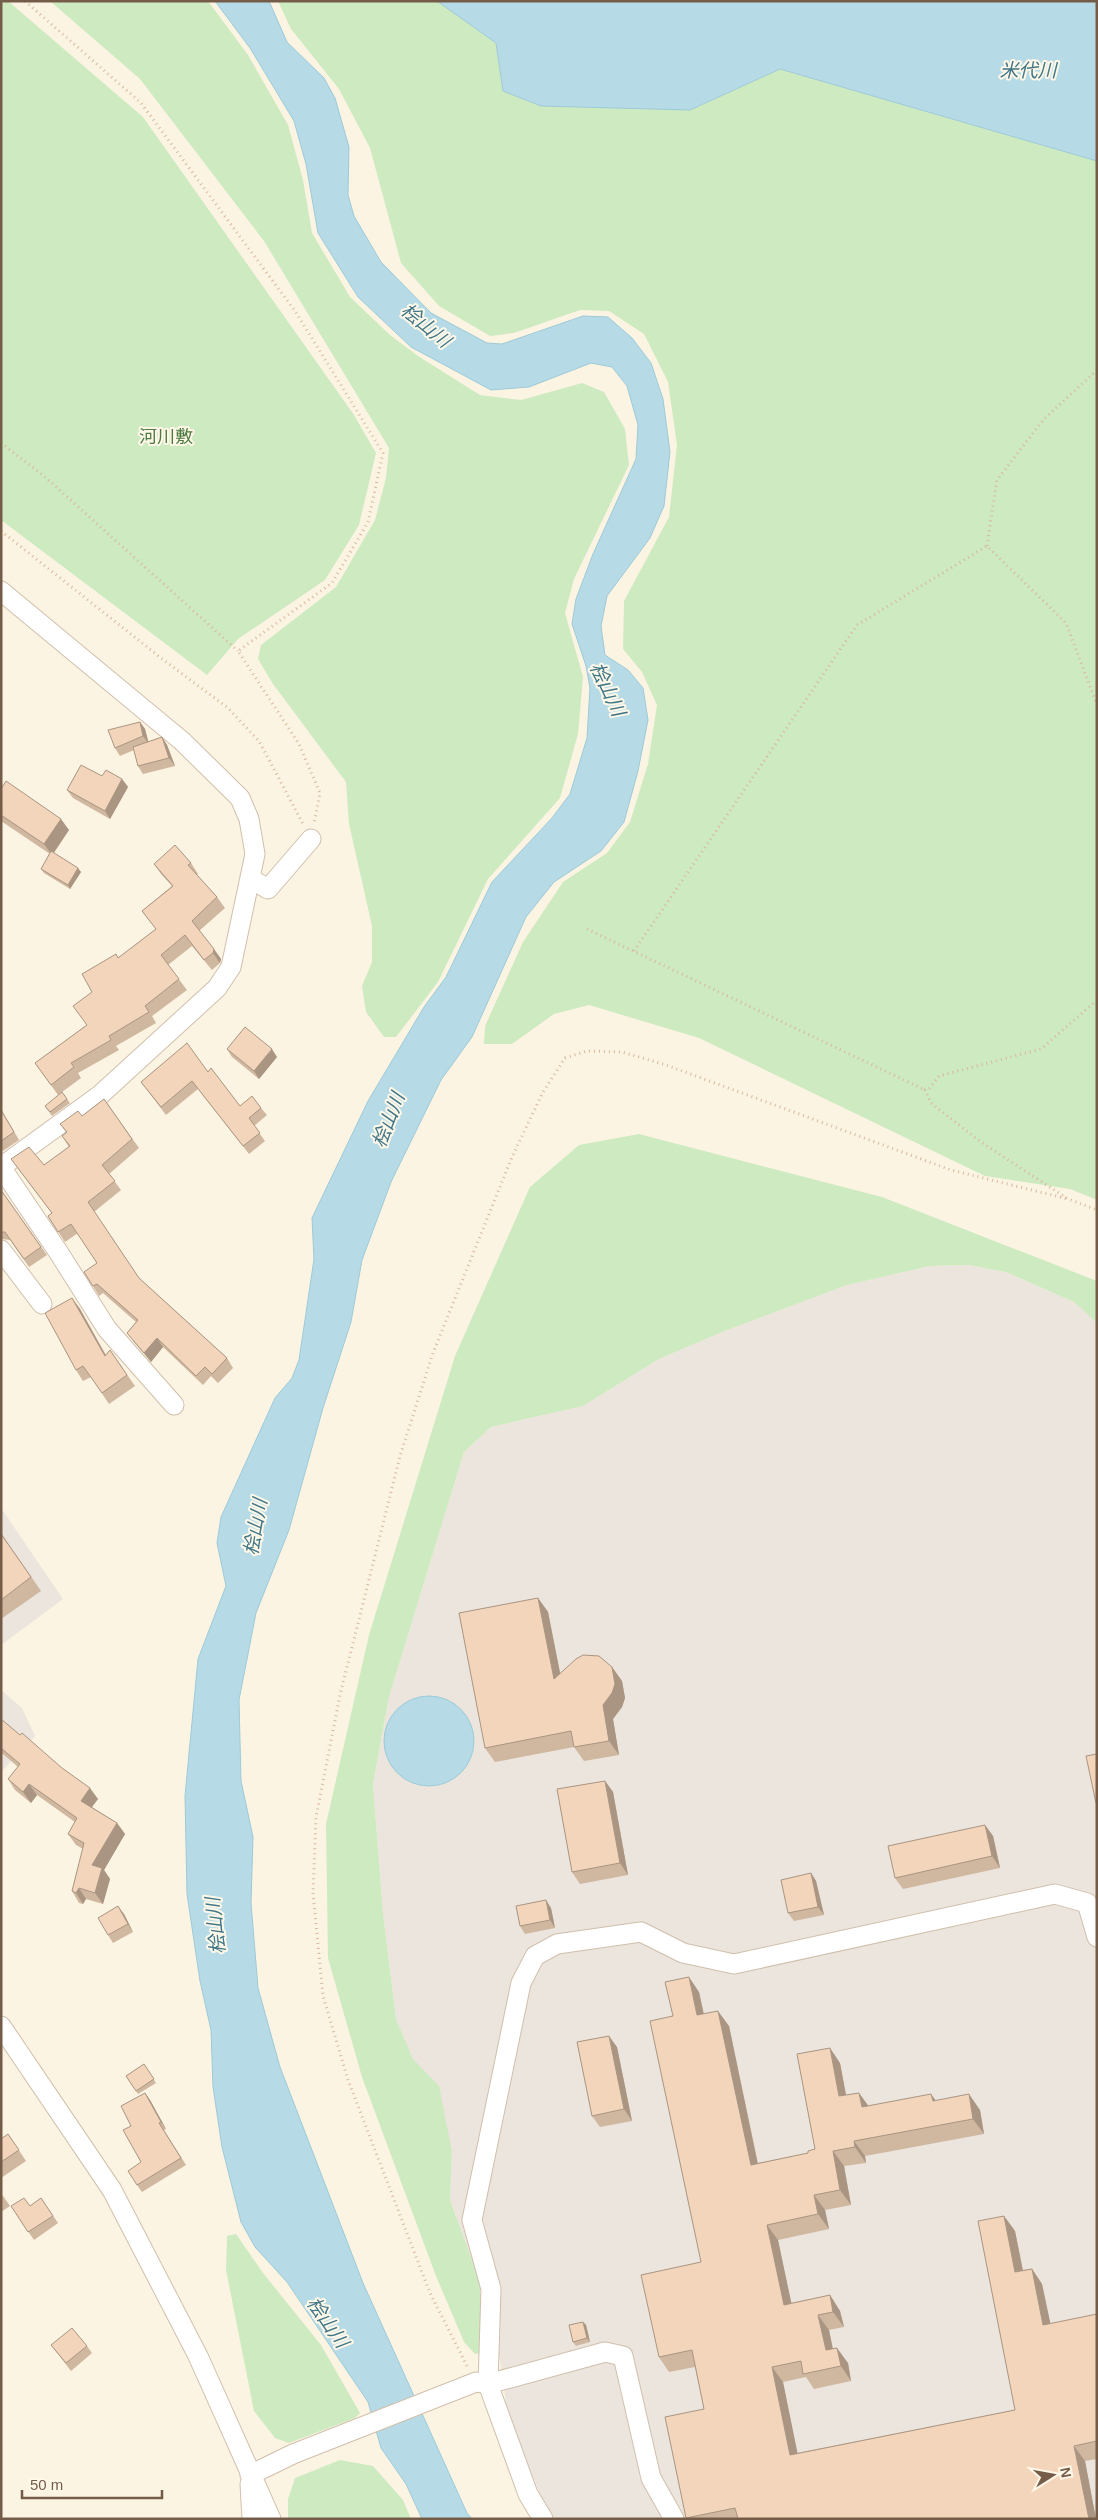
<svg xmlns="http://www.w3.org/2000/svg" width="1098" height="2520" viewBox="0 0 1098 2520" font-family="Arial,'Noto Sans JP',sans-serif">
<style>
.industrial{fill:#ebe5dd}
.green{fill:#ceeac1}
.water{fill:#b7dbe6;stroke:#9dcad8}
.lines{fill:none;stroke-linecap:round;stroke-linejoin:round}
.minor-casing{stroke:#d0bfac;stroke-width:21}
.path{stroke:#d7b89d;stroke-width:3;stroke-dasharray:1 4;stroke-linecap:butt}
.minor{stroke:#fff;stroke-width:19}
.wall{fill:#d0b7a0}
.shaded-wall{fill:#a99582}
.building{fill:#f2d5ba;stroke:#a99582}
.labels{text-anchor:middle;stroke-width:4;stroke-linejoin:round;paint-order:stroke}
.park-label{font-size:18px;fill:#4c7a40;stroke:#fff8e9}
.water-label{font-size:19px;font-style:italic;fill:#417788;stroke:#fff8e9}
</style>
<rect width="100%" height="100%" fill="#fcf4e2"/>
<!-- industrial -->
<g class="industrial">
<path d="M968 1265 1006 1272 1074 1302 1097 1323V2519H555L545 2504 509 2425 500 2360 479 2279 450 2200 452 2152 396 2019 383 1913 373 1784 389 1697 464 1452 491 1427 583 1406 659 1359 722 1332 847 1285 930 1266Z"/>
<path d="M1 1508 63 1599 1 1645Z"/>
<path d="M1 1690 22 1708 35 1736 1 1772Z"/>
</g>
<!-- green -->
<g class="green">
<path d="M1 1H8L143 117 354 415 376 453 359 525 325 580 238 639 207 675 1 520Z"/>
<path d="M50 1H208L248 55 288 125 303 180 312 233 350 297 390 335 418 356 480 395 521 400 582 383 604 392 625 429 629 465 574 579 565 613 583 677 578 734 560 798 488 879 438 982 396 1037H384L366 1012 362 986 372 962V926L349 824 346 782 273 684 258 659 261 645 336 587 375 520 386 478 389 448 264 241 140 79Z"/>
<path d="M278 1H437L496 43 503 91 690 110 780 69 1097 161V1200L1070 1189 985 1176 699 1038 589 1005 554 1014 512 1044H484L485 1026 523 942 563 882 607 853 630 822 648 764 657 705 642 672 623 649 624 601 669 517 677 445 668 382 644 334 609 311 580 310 514 333 490 336 439 306 401 263 370 148 339 89 291 29Z"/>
<path d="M639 1134 882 1197 1097 1281V1323L1074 1302 1006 1272 968 1265 930 1266 847 1285 722 1332 659 1359 583 1406 491 1427 464 1452 389 1697 373 1784 383 1913 396 2019 413 2059 439 2086 452 2152 450 2200 479 2279 486 2352 475 2354 464 2342 436 2276 362 2077 328 1958 326 1824 369 1635 455 1356 530 1187 579 1145Z"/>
<path d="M236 2234 263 2273 321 2345 360 2413 355 2418 289 2443 275 2438 254 2411 226 2270 227 2236Z"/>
<path d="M340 2460 373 2466 403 2500 411 2519H288V2499L295 2478Z"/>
</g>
<!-- water -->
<g class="water">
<path d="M215 1H269L287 42 324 78 335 98 349 147 348 195 354 216 381 262 431 313 487 343 502 344 583 316 608 317 632 338 651 363 663 399 670 452 664 506 650 538 607 596 601 626 605 655 628 670 643 688 648 720 638 771 624 822 601 851 554 882 526 917 472 1037 441 1080 391 1182 362 1260 351 1322 323 1408 289 1530 256 1613 239 1700 241 1781 253 1837 251 1903 258 1988 280 2067 363 2283 467 2513 472 2519H422L406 2484 381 2448 368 2402 287 2282 255 2247 241 2222 222 2147 213 2087 211 2030 200 1981 187 1894 185 1796 198 1659 226 1586 217 1543 221 1517 275 1398 292 1378 299 1360 314 1259 312 1218 368 1101 424 1007 446 977 492 882 552 818 570 794 587 738 590 688 586 666 572 624 576 599 593 554 636 459 638 425 627 386 612 367 591 363 529 387 491 390 411 347 358 297 318 233 306 164 294 121 250 48Z"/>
<path d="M437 1H1097V161L780 69 690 110 541 106 503 91 496 43Z"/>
<circle cx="429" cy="1741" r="45"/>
</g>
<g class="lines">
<!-- minor casing -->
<g class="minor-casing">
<g id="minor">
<path d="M1 591 182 741 240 798 249 819 255 854 231 967 217 988 100 1095 1 1167"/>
<path d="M251 879 268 889 311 839"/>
<path d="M1 1167 59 1253 107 1329 174 1405"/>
<path d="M1 1250 42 1304"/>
<path d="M1 2026 112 2190 198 2356 271 2519"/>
<path d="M250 2475 293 2454 476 2382 488 2384 528 2494 543 2519"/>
<path d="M250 2484 252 2519"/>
<path d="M674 2519 651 2478 623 2356 605 2352 488 2384 491 2289 472 2220 521 1983 535 1956 557 1944 641 1932 683 1953 734 1964 1055 1894 1087 1903 1097 1937"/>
</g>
</g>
<!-- path -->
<g class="path">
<path d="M25 1 141 103 295 311 383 453 368 522 332 583 238 651 299 744 320 793 314 823"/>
<path d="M1 443 44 476 238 651"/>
<path d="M1 531 161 658 228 708 259 741 303 824"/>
<path d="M987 546 997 480 1044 419 1097 370"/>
<path d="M587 929 925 1090"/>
<path d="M634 951 857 625 987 546 1066 623 1097 705"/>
<path d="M1097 1000 1041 1049 939 1076 929 1089 925 1090 931 1103 978 1140 1068 1199 1097 1210"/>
<path d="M467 2366 430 2293 348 2080 323 1996 313 1893 316 1817 340 1695 400 1456 433 1353 512 1157 543 1092 565 1058 587 1051 622 1052 666 1065 951 1170 1068 1199"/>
</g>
<!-- minor -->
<use href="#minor" class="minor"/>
</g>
<!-- wall -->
<g class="wall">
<path d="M140 722 145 729 148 742 162 737 167 745 175 766 143 774 138 766 134 750 120 756 115 748Z"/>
<path d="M102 776 122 779 128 787 110 819 73 798 67 790Z"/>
<path d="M1 789 69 830 54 853 81 872 70 889 44 873 41 869 50 854 1 821Z"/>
<path d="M191 863 198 874 197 875 217 897 225 908 199 931 221 959 220 963 212 970 192 946 168 965 187 990 152 1016 156 1023 116 1046 119 1050 78 1073 81 1078 58 1095 35 1063 87 1025 92 992 116 954 118 958 156 929 142 911 172 886 161 874 154 864Z"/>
<path d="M227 1049 277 1057 259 1079 232 1057Z"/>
<path d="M208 1072 240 1106 261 1108 267 1115 254 1126 265 1141 249 1154 198 1089 166 1115 141 1082Z"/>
<path d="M67 1099 70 1103 52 1116 45 1106Z"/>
<path d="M104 1099 139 1148 109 1174 121 1190 94 1212 139 1278 227 1358 233 1368 218 1383 211 1376 203 1385 163 1347 151 1362 134 1342 127 1333 136 1322 103 1293 99 1296 93 1286 97 1263 78 1233 65 1242 48 1216 52 1213 11 1159 44 1165 69 1147 62 1136 66 1132 60 1124 82 1116Z"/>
<path d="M1 1109 19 1140 3 1151 1 1148Z"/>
<path d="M1 1190 47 1255 29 1267 10 1240 2 1239 1 1238Z"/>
<path d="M72 1298 80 1309 106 1355 110 1350 135 1386 109 1404 91 1377 83 1381 76 1370Z"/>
<path d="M1 1533 41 1591 1 1619Z"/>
<path d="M538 1598 548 1612 560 1673 612 1667 622 1681 625 1698 622 1707 613 1719 619 1755 584 1761 574 1747 495 1762 485 1748Z"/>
<path d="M1 1719 20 1735 98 1799 92 1807 117 1823 125 1834 104 1870 110 1879 103 1904 86 1899 83 1904 79 1903 72 1891 83 1849 76 1845 68 1834 75 1822 37 1795 31 1803 15 1790 8 1779 18 1767 3 1754 1 1756Z"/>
<path d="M605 1781 613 1792 628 1875 580 1884 572 1872Z"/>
<path d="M985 1825 993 1836 1000 1868 903 1889 895 1878Z"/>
<path d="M811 1873 816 1881 824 1915 794 1921 788 1913Z"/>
<path d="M551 1908 555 1928 525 1934 520 1926Z"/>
<path d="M124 1914 133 1932 113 1943 108 1935Z"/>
<path d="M699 1992 704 2014 729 2026 758 2163 808 2153 815 2149 840 2063 846 2095 859 2093 868 2106 936 2101 980 2110 984 2134 865 2156 866 2163 844 2166 851 2205 825 2210 829 2229 778 2240 791 2303 830 2295 840 2311 844 2327 829 2330 833 2349 848 2363 851 2381 814 2389 806 2377 783 2382 797 2453 1015 2410 1004 2216 1015 2231 1023 2270 1032 2269 1042 2284 1050 2324 1097 2314V2459L1085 2461 1096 2519H686V2518L704 2409 695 2367 669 2372 659 2357 701 2262Z"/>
<path d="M617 2047 632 2121 600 2127 592 2116Z"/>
<path d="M144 2064 156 2083 138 2094 126 2076Z"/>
<path d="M145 2093 150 2100 166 2129 164 2130 186 2165 142 2192 137 2185 141 2162 131 2126Z"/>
<path d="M8 2134 26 2161 1 2178V2139Z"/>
<path d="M1 2193 10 2206 1 2212Z"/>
<path d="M41 2198 58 2223 34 2240 11 2206H30Z"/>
<path d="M583 2322 586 2325 590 2342 576 2346 573 2342Z"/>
<path d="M51 2345 87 2346 92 2353 71 2371Z"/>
</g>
<!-- shaded-wall -->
<g class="shaded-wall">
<path d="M140 722 145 729 149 744 143 736Z"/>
<path d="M162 737 167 745 175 766 169 758Z"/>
<path d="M122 779 128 787 110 819 105 811Z"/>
<path d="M61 819 69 830 52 855 44 844Z"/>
<path d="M78 868 81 872 70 889 68 885Z"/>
<path d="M214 949 221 959 220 963 213 953Z"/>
<path d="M272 1049 277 1057 259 1079 254 1071Z"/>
<path d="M72 1298 80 1309 112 1367 105 1356Z"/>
<path d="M157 1338 163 1347 151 1362 144 1353Z"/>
<path d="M538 1598 548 1612 564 1693 554 1679Z"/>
<path d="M612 1667 622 1681 625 1698 622 1707 613 1719 619 1755 609 1741 603 1705Z"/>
<path d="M605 1781 613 1792 628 1875 620 1863Z"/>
<path d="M29 1784 37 1795 31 1803 23 1792Z"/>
<path d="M90 1788 98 1799 88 1812 81 1801Z"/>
<path d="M117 1823 125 1834 104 1870 110 1879 103 1904 95 1893 92 1865Z"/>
<path d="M985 1825 993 1836 1000 1868 992 1856Z"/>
<path d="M811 1873 816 1881 824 1915 818 1907Z"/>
<path d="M79 1888 86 1899 83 1904 76 1893Z"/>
<path d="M546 1900 551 1908 555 1928 550 1920Z"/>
<path d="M118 1906 124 1914 133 1932 128 1924Z"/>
<path d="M689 1977 699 1992 707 2030 697 2015Z"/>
<path d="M718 2011 729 2026 761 2180 751 2165Z"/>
<path d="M609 2036 617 2047 632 2121 624 2109Z"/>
<path d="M830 2048 840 2063 849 2111 839 2096Z"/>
<path d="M145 2093 150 2100 166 2129 161 2122Z"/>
<path d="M859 2093 870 2108 862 2107Z"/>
<path d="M931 2094 942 2109 933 2101Z"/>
<path d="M969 2094 980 2110 984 2134 973 2119Z"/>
<path d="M854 2141 865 2156 866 2163 855 2147Z"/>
<path d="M833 2151 844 2166 851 2205 840 2190Z"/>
<path d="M814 2195 825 2210 829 2229 818 2214Z"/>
<path d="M1004 2216 1015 2231 1026 2287 1015 2272Z"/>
<path d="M767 2225 778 2240 795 2320 784 2305Z"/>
<path d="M1032 2269 1042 2284 1054 2340 1043 2325Z"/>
<path d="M830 2295 840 2311 844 2327 833 2312Z"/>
<path d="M818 2315 829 2330 836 2365 826 2350Z"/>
<path d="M583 2322 586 2325 590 2342 587 2338Z"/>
<path d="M837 2348 848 2363 851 2381 841 2366Z"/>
<path d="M772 2367 783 2382 801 2470 790 2455Z"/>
<path d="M1074 2446 1085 2461 1096 2519H1089Z"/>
</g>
<!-- building -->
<g class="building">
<path d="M140 722 143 736 115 748 108 730Z"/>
<path d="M162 737 169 758 138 766 133 747Z"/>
<path d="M81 765 102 776 106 770 122 779 105 811 67 790Z"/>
<path d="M6 781 61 819 44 844 1 815V789Z"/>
<path d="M175 845 191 863 188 865 217 897 192 921 214 949 213 953 204 960 185 935 161 955 179 979 145 1006 149 1012 109 1036 111 1040 71 1063 74 1067 51 1085 35 1063 87 1025 73 1006 92 992 82 974 116 954 118 958 156 929 142 911 173 886 154 864Z"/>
<path d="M51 851 78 868 68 885 41 869Z"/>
<path d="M245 1027 272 1049 254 1071 227 1049Z"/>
<path d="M187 1043 208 1072 211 1068 240 1106 252 1096 261 1108 249 1118 260 1133 243 1146 192 1081 161 1107 141 1082Z"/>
<path d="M62 1092 67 1099 50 1112 45 1106Z"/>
<path d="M104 1099 132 1139 102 1165 115 1181 88 1202 139 1278 227 1358 212 1374 205 1367 196 1376 157 1338 144 1353 127 1333 138 1320 97 1284 93 1286 84 1272 97 1263 71 1224 58 1232 48 1216 52 1213 11 1159 29 1147 44 1165 70 1146 62 1136 67 1132 60 1124 78 1111 82 1116Z"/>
<path d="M1 1110 14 1132 1 1141Z"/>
<path d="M1 1190 41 1247 24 1259 5 1232H1Z"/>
<path d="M72 1298 105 1356 110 1350 127 1375 102 1393 83 1366 76 1370 45 1313Z"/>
<path d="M1 1534 31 1577 1 1600Z"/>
<path d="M538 1598 554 1679 576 1659 583 1655 599 1656 612 1667 615 1684 612 1693 603 1705 609 1741 574 1747 571 1731 485 1748 459 1613Z"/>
<path d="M1 1719 20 1735 22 1733 62 1768 90 1788 81 1801 117 1823 92 1865 102 1868 95 1893 79 1888 76 1893 72 1891 84 1843 68 1834 77 1818 29 1784 23 1792 8 1779 20 1764 1 1748Z"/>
<path d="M1097 1754V1803H1096L1086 1756Z"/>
<path d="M605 1781 620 1863 572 1872 557 1789Z"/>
<path d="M985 1825 992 1856 895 1878 888 1846Z"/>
<path d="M811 1873 818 1907 788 1913 781 1880Z"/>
<path d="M546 1900 550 1920 520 1926 516 1906Z"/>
<path d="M118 1906 128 1924 108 1935 98 1918Z"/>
<path d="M689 1977 697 2015 718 2011 751 2165 808 2153V2151L815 2149 797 2054 830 2048 839 2096 859 2093 862 2107 931 2094 933 2101 969 2094 973 2119 854 2141 855 2147 833 2151 840 2190 814 2195 818 2214 767 2225 784 2305 830 2295 833 2312 818 2315 826 2350 837 2348 841 2366 803 2374 801 2361 772 2367 790 2455 1015 2410 978 2221 1004 2216 1015 2272 1032 2269 1043 2325 1097 2314V2441L1074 2446 1089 2519H738L735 2508 686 2518 665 2417 704 2409 692 2350 659 2357 641 2275 701 2262 650 2021 673 2016 665 1982Z"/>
<path d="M609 2036 624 2109 592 2116 577 2042Z"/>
<path d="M144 2064 154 2079 136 2091 126 2076Z"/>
<path d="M145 2093 161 2122 159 2123 181 2158 137 2185 128 2171 141 2162 123 2130 131 2126 121 2106Z"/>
<path d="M8 2134 19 2150 1 2162V2139Z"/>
<path d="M24 2198 30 2206 41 2198 53 2216 28 2232 11 2206Z"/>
<path d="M583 2322 587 2338 573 2342 569 2325Z"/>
<path d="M72 2328 87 2346 66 2363 51 2345Z"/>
</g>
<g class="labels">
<!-- park labels -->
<g class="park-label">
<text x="166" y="443">河川敷</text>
</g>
<!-- water labels -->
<g class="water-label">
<text x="1028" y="77">米代川</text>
<text transform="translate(426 325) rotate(39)" y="7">桧山川</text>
<text transform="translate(608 689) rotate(65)" y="7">桧山川</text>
<text transform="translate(388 1120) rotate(-69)" y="7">桧山川</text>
<text transform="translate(255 1527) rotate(-80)" y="7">桧山川</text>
<text transform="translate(215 1926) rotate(-96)" y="7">桧山川</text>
<text transform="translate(328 2322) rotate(55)" y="7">桧山川</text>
</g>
</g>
<!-- border -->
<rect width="1098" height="2520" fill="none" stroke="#745c48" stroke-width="5"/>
<!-- north arrow -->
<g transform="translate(1053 2475) rotate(79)" stroke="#fff8e9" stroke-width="4" paint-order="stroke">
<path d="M0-4L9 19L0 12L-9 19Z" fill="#745c48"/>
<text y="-8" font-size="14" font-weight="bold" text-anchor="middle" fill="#745c48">N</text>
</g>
<!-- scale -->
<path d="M22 2490v8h140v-8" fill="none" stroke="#745c48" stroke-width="2.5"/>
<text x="30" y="2490" font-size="15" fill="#745c48" stroke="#fff8e9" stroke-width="4" paint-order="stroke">50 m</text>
</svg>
